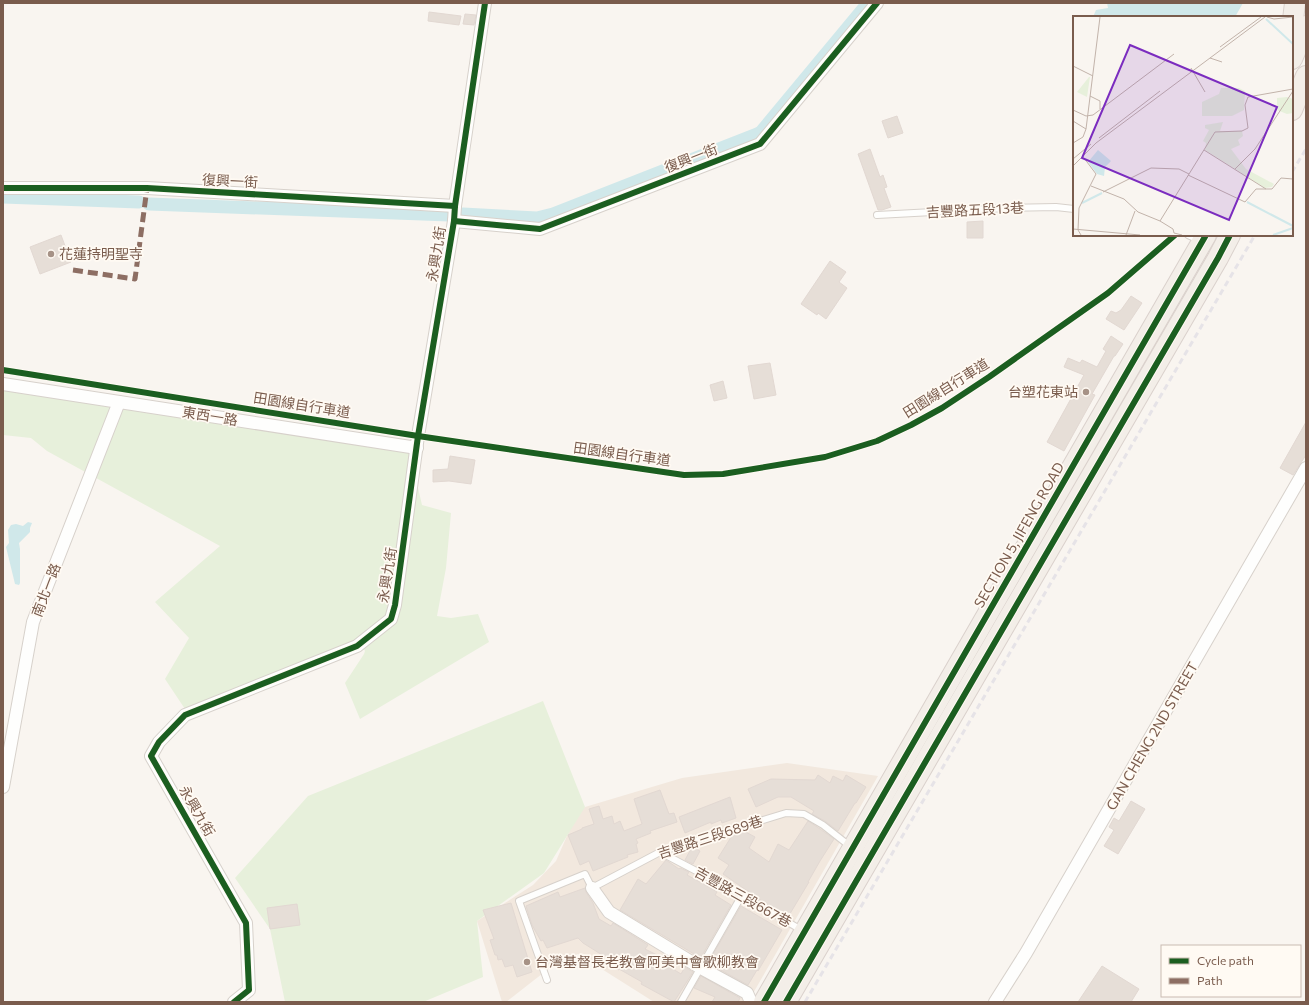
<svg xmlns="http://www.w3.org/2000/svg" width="1309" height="1005" viewBox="0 0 1309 1005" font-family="Commissioner,'Noto Sans TC',sans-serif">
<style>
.residential{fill:#f2e8de}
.green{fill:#e7f0db}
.water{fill:#d0e8ea}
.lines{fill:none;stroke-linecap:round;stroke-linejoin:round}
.canal{stroke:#d0e8ea;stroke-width:13}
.building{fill:#e6ded7;stroke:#e2d8d2}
.service-casing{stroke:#d7d1cb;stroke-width:8}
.minor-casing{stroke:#d7d1cb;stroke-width:14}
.primary-casing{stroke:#dad1cc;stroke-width:22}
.service{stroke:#fefefd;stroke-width:6}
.minor{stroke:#fefefd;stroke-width:12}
.primary{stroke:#f3eee8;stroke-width:20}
.rail{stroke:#e6e3e7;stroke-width:3;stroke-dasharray:6 4;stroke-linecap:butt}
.quiet{stroke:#8d6e63;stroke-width:5;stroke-dasharray:10 5;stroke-linecap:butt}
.cycleway-casing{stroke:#fffaf3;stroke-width:8}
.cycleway{stroke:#1b5e20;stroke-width:6}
.poi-dot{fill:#a69286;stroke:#fffaf3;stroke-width:1.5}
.labels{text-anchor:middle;stroke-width:3.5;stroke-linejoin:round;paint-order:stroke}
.street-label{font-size:14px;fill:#7a5c4d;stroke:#fffaf3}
.poi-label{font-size:14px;fill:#7a5c4d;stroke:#fffaf3;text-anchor:start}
.inset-river{fill:none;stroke:#d0e8ea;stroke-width:2}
.inset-road{fill:none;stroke:#c2b3aa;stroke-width:1}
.view{fill:#7b2cbf;fill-opacity:0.15;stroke:#7b2cbf;stroke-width:2}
.inset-edge{fill:none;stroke:#7a5c4d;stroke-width:2}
</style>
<rect width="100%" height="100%" fill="#f9f5f0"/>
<!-- residential -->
<path class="residential" d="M787 763 878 776 748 1002H654L578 954 556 963 506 1002H502L477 921 533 885 556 861 577 813 585 807 682 778Z"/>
<!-- green -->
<g class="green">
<path d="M3 385 410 453 422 505 451 513 446 568 437 616 451 618 478 614 489 642 360 719 345 683 364 654 365 651 363 647 187 712 165 679 189 638 155 602 220 546 47 451 31 438 3 435Z"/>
<path d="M543 701 585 807 544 873 477 921 483 977 423 1002H285L270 929 235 878 308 796Z"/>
</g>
<!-- water -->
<g class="water">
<path d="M1107 3H1243L1235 17H1093L1096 10 1108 8Z"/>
<path d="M28 522 32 523 30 528V532L19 543 20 549V583L19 585 15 584 6 547 9 543 8 530 11 525 16 524 23 526Z"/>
</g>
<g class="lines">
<!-- canal -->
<g class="canal">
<path d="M3 197 139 202"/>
<path d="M149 204 449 215"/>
<path d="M463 214 537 218 553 214 757 134 761 132 868 3"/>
</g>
</g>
<!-- building -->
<g class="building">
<path d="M429 12 461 16 459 25 428 21Z"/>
<path d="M465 14 476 15 474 25 463 24Z"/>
<path d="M897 116 903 133 888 138 882 121Z"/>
<path d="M870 149 880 177 883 175 887 187 884 188 891 207 882 210H878L858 154Z"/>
<path d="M983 221V238H967V222Z"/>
<path d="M61 235 71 262 40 274 30 247Z"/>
<path d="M830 261 846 272 839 282 847 288 826 319 818 313 817 315 801 304Z"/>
<path d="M1131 296 1142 303 1124 330 1106 319 1111 311 1116 313 1121 310Z"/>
<path d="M1111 336 1123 344 1115 356H1114L1092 394 1095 395 1064 451 1047 442 1084 375 1064 367 1068 358 1080 363 1082 360 1097 367 1106 351 1103 349Z"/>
<path d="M770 363 776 395 754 399 748 366Z"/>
<path d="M723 381 727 398 714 401 710 385Z"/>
<path d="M1306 422V455L1293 475 1280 468Z"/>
<path d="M450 456 475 460 471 484 449 481 433 482V470L448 469Z"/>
<path d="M818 775 830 783 833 776 843 781 846 775 866 787 856 803H855L838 831 825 821 812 814 814 811 791 797H778L756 807 748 789 771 779 815 780Z"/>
<path d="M660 790 669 814 674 813 677 822 650 831 651 833 636 839 638 843 636 844 638 852 627 855 628 857 593 871 589 861 580 865 568 835 582 829V828L594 824 589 809 599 806 603 819 612 816 614 824 620 821 624 831 642 824 634 799Z"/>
<path d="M730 797 736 818 722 823 721 820 711 824V822L685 833 679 817Z"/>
<path d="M1131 801 1145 809 1118 854 1104 846 1114 830 1109 827 1114 818 1119 821Z"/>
<path d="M808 821 820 829 834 839 820 861 808 882H809L788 917 762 901 723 874 729 865 718 858 733 834 744 831 755 837 749 848 769 862 778 844 789 850Z"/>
<path d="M692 847 700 851 693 864 685 860Z"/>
<path d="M666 860 679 869 680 868 689 872 687 875 709 887 717 892 715 895 731 905 700 959 693 955 694 954 620 910 638 879 646 884Z"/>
<path d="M585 888 586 892 593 903 599 919 611 926 613 923 648 945 645 949 657 955 655 958 681 974 685 967 693 972 674 1002 641 984 642 982 619 969V970L605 962 607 958 583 943 578 938 547 948 543 940 541 941 532 925 526 906 558 892 560 897Z"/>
<path d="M511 903 532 972 517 977 513 965 505 967 502 959 498 960 497 955H495L490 940 494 939 483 910Z"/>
<path d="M297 904 300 925 270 929 267 908Z"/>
<path d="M741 906 782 930 758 971 757 970 748 985 708 963Z"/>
<path d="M1102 966 1139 989 1131 1002H1078Z"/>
<path d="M701 976 740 998 738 1002H712L715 997 694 988Z"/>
</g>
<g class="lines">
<!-- service casing -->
<g class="service-casing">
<g id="service">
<path d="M877 215 1007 208 1056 207 1074 209"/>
<path d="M1188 235 1199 240"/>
<path d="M660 852 742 895 803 931"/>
<path d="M547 980 519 901 585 874 592 888 660 852 786 813 804 814 823 825 851 847"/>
<path d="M681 1002 742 895"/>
</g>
</g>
<!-- minor casing -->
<g class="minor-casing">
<g id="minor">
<path d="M3 188H147L455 206"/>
<path d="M454 221 540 229 760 144 877 3"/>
<path d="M3 384 417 448"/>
<path d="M3 787 33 622 119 402"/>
<path d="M592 888 609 912 701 968 747 993 751 1002"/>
<path d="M234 1002 249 990 246 923 151 756 159 742 185 715 357 646 391 619 395 605 418 436 454 221 455 206 485 3"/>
<path d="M995 1002 1026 953 1135 764 1306 468"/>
</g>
</g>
<!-- primary casing -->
<g class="primary-casing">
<g id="primary">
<path d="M1292 28 1295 3"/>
<path d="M1292 59 1306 26"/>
<path d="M1292 110 1306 76"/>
<path d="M764 1002 1206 235"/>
<path d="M786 1002 1218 258 1230 235"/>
</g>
</g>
<!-- service -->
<use href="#service" class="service"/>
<!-- minor -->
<use href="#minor" class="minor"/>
<!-- primary -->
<use href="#primary" class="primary"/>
<!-- rail -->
<g class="rail">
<path d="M1292 172 1306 149"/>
<path d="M805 1002 1255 235"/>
</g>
<!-- quiet -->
<path class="quiet" d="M73 270 135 279 147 188"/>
<!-- cycleway casing -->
<g class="cycleway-casing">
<g id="cycleway">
<path d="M3 188H147L455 206"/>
<path d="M454 221 540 229 760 144 877 3"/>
<path d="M3 370 418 436 684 475 723 474 825 457 877 441 911 425 942 408 989 377 1108 293 1175 235"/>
<path d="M234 1002 249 990 246 923 151 756 159 742 185 715 357 646 391 619 395 605 418 436 454 221 455 206 485 3"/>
<path d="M764 1002 1206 235"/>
<path d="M786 1002 1218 258 1230 235"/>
</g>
</g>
<!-- cycleway -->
<use href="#cycleway" class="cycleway"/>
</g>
<!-- markers -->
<g class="poi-dot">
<circle cx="51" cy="254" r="4"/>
<circle cx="1086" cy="392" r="4"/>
<circle cx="527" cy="962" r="4"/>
</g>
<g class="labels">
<!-- street labels -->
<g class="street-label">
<text transform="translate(691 158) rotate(-21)" y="5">復興一街</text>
<text transform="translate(230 181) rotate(3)" y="5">復興一街</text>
<text transform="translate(975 210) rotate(-3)" y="5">吉豐路五段13巷</text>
<text transform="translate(436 254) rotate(-81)" y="5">永興九街</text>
<text transform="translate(946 388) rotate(-32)" y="5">田園線自行車道</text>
<text transform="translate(302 405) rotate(9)" y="5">田園線自行車道</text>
<text transform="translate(210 416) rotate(9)" y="5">東西一路</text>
<text transform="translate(622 454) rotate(8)" y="5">田園線自行車道</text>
<text transform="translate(1019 535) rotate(-60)" y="5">SECTION 5, JIFENG ROAD</text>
<text transform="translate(387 575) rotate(-81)" y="5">永興九街</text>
<text transform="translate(46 590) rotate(-69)" y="5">南北一路</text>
<text transform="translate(1152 736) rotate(-60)" y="5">GAN CHENG 2ND STREET</text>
<text transform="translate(197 811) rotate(60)" y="5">永興九街</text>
<text transform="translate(710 837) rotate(-18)" y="5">吉豐路三段689巷</text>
<text transform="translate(743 897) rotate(29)" y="5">吉豐路三段667巷</text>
</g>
<!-- poi labels -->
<g class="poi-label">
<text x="59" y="259">花蓮持明聖寺</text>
<text x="1078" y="397" text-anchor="end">台塑花東站</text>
<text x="535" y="967">台灣基督長老教會阿美中會歌柳教會</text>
</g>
</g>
<!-- overview -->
<g transform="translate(1073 16)">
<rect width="220" height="220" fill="#f9f5f0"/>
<path d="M16 61H17L14 81 4 76ZM148 72H166L172 75 171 94 159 100H129V86L146 78ZM214 81 220 83V97L214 98 204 94V82ZM150 106 147 115H169L170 120 165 124 167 129 158 133 173 153 201 168 199 171 192 172 132 134 133 127 130 125 136 114 132 112V109Z" fill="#e7f0db"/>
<path d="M25 134 38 145 32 151 31 160 24 158 15 146Z" fill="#d0e8ea"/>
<path class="inset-river" d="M193 3 220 28M174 186 220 210M9 187 29 177M200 219 220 212"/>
<path class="inset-road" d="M194 1 201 3 220 1M147 31 188 1M137 42 149 46M0 50 20 60M118 52 132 76M17 80 27 85V93M0 94 13 100 20 99 101 38M0 105 13 113M26 122 87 75M0 127 10 121 13 113 27 1M131 134 193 173M0 143 18 128M0 150 23 127 192 1M162 153 182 133 220 75M115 159 172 186 183 173H199L208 162 220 163M18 170 51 183 65 196 87 205 100 213 101 217 109 219M30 176 78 152 106 153 116 158M87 205 142 116 169 115 175 112 172 89 175 81 220 73M0 213 67 219M8 219 5 214 6 192 23 158 11 142M53 219 62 195"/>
<path class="view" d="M57 29 204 91 156 204 9 142Z"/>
<rect width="220" height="220" class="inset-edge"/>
</g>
<!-- border -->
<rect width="1309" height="1005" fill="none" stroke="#7a5c4d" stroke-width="8"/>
<!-- legend -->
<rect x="1161" y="945" width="140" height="52" fill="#fffaf3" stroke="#cabbb1"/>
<rect x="1169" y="958" width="20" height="6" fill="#1b5e20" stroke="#cabbb1"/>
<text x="1197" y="965" font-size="12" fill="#7a5c4d">Cycle path</text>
<rect x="1169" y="978" width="20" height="6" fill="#8d6e63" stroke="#cabbb1"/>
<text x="1197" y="985" font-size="12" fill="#7a5c4d">Path</text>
</svg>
